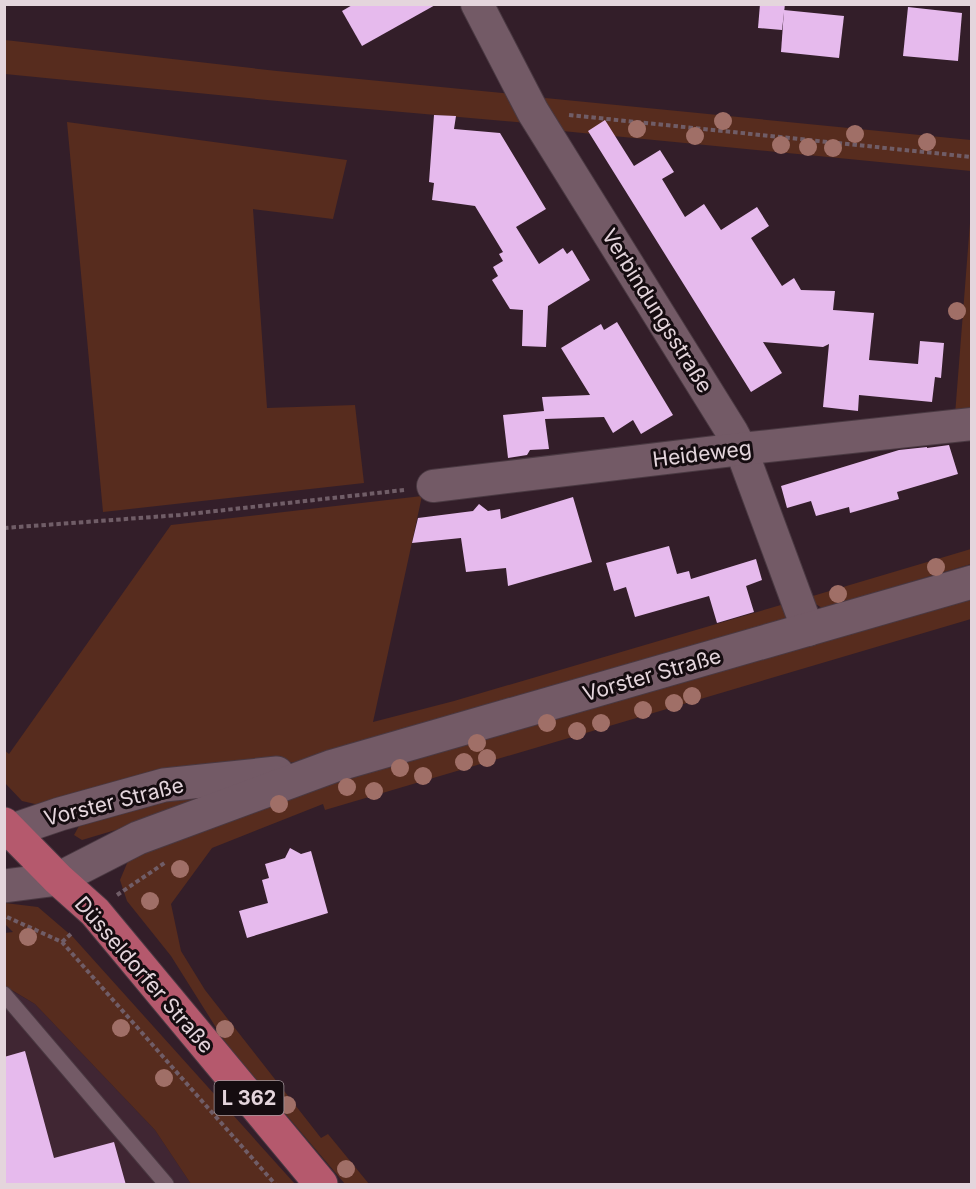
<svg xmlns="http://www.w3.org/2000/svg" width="976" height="1189" viewBox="0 0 976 1189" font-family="Inter,sans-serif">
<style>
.built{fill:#402633}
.green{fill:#572c1e}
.building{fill:#e6baed}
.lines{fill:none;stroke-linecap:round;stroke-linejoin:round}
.service-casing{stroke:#4a3942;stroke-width:17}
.minor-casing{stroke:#4a3942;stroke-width:34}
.tertiary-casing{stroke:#4a3942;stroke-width:35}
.primary-casing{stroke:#4a3942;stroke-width:35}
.path{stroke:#705d67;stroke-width:4;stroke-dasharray:4.5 3;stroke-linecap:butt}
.service{stroke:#735a66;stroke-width:15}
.minor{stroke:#735a66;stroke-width:32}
.tertiary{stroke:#735a66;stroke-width:33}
.primary{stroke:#b5596d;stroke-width:33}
.tree{fill:#a06f67}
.labels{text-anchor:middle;stroke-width:6;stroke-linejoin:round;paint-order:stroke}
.shield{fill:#150c10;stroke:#a6999f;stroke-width:1.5}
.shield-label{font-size:20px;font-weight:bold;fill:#e4d5dc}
.street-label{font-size:21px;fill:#e4d5dc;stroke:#150c10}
</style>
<rect width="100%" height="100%" fill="#331e29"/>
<!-- built -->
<path class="built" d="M4 986 35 1004 155 1130 191 1184H5Z"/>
<!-- green -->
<g class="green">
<path d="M5 40 277 71 513 94 527 123 288 102 5 74Z"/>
<path d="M535 97 971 140V171L552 130Z"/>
<path d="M67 122 347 160 333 219 253 209 267 408 355 405 364 483 103 512Z"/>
<path d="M971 210V413L955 415Z"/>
<path d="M422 496 373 722 454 701 791 602 784 621 303 761 255 767 48 807 22 801 5 783 4 750 9 754 171 525Z"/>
<path d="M971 549V564L822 608 806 598Z"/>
<path d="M971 593V619L325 810 323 804 212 848 171 904 181 951 205 990 321 1138 328 1134 369 1184H345L227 1045 171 956 127 901 120 880 128 861 221 814Z"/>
<path d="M260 787 82 840 74 835 79 826 188 795Z"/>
<path d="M5 903 38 907 73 937 295 1184H191L155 1130 35 1004 5 986V933L13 932 5 924Z"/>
</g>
<!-- building -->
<g class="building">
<path d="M354 4H437L362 46 342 11Z"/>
<path d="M760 4H785L782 30 758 28Z"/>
<path d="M908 7 962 13 958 61 903 56Z"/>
<path d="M784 10 844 16 839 58 781 52Z"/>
<path d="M434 115 456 116 454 129 500 133 546 209 516 227 539 264 563 248 567 254 572 250 590 280 548 306 546 347 522 346 523 310 510 309 492 280 498 276 493 267 503 261 499 254 503 252 475 206 432 200 434 183 429 182Z"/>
<path d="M605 120 634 166 660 150 674 172 662 179 685 217 704 204 721 230 757 207 769 226 751 238 782 286 794 278 801 290 835 291 833 310 874 313 869 360 918 364 920 341 944 343 941 378 935 377 932 402 859 395 858 411 823 407 829 344 823 347 763 342 782 373 751 392 588 131Z"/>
<path d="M617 322 673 415 641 434 633 420 613 433 604 417 545 419 549 449 530 450 527 455 508 458 503 415 544 411 542 397 590 395 561 348 601 324 604 330Z"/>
<path d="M949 445 958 474 897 492 899 499 850 513 849 507 816 516 811 501 787 508 781 486 899 450 927 447V448Z"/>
<path d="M573 497 592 562 561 571 508 586 506 568 466 572 461 538 412 543 418 518 473 511 479 504 488 511 500 509 501 519Z"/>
<path d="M669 546 677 574 689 571 691 579 756 559 762 580 746 586 754 612 717 623 709 596 635 617 626 587 614 591 606 563Z"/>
<path d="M290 848 301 854 311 851 328 913 247 938 239 911 268 903 262 880 269 878 265 864 285 858Z"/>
<path d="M25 1051 54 1158 114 1142 126 1185H4V1057Z"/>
</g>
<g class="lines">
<!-- service casing -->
<g class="service-casing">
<path id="service" d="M4 994 166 1184"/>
</g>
<!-- minor casing -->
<g class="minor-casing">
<g id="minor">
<path d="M477 4 533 112 732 432 741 449 808 630"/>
<path d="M433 486 741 449 972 424"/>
</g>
</g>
<!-- tertiary casing -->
<g class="tertiary-casing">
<g id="tertiary">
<path d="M4 833 60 814 164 785 277 773"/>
<path d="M4 886 58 879 138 838 333 766 972 582"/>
</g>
</g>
<!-- primary casing -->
<g class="primary-casing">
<path id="primary" d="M4 824 58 879 95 912 321 1184"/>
</g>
<!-- path -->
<g class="path">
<path d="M569 115 972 157"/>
<path d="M4 528 180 515 404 490"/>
<path d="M117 895 166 862"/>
<path d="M7 917 62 942 275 1184"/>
<path d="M62 942 73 932"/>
</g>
<!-- service -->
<use href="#service" class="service"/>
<!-- minor -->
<use href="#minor" class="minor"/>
<!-- tertiary -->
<use href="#tertiary" class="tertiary"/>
<!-- primary -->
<use href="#primary" class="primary"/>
</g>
<!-- trees -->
<g class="tree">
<circle cx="723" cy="121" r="9"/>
<circle cx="637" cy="129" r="9"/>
<circle cx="855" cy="134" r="9"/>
<circle cx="695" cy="136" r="9"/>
<circle cx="927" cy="142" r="9"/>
<circle cx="781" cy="145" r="9"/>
<circle cx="808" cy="147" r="9"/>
<circle cx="833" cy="148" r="9"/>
<circle cx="957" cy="311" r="9"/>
<circle cx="936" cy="567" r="9"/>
<circle cx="838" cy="594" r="9"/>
<circle cx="692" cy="696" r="9"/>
<circle cx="674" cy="703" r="9"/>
<circle cx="643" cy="710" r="9"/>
<circle cx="547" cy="723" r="9"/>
<circle cx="601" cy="723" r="9"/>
<circle cx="577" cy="731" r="9"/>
<circle cx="477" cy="743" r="9"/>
<circle cx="487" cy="758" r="9"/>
<circle cx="464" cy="762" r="9"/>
<circle cx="400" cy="768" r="9"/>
<circle cx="423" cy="776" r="9"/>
<circle cx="347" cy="787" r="9"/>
<circle cx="374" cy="791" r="9"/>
<circle cx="279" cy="804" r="9"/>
<circle cx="180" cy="869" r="9"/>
<circle cx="150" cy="901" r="9"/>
<circle cx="28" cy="937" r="9"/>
<circle cx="121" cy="1028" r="9"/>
<circle cx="225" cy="1029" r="9"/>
<circle cx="164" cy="1078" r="9"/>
<circle cx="287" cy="1105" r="9"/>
<circle cx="346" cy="1169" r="9"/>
</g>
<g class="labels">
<!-- shield labels -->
<rect class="shield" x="214.5" y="1081" width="69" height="34" rx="4.5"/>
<g class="shield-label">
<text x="249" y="1105">L 362</text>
</g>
<!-- street labels -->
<g class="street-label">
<text transform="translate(657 311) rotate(58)" y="7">Verbindungsstraße</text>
<text transform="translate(702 454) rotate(-7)" y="7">Heideweg</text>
<text transform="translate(652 675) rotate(-16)" y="7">Vorster Straße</text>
<text transform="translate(114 802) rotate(-14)" y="7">Vorster Straße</text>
<text transform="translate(144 975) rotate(49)" y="7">Düsseldorfer Straße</text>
</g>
</g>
<!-- border -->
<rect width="976" height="1189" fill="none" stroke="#e4d5dc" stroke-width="12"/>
</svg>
